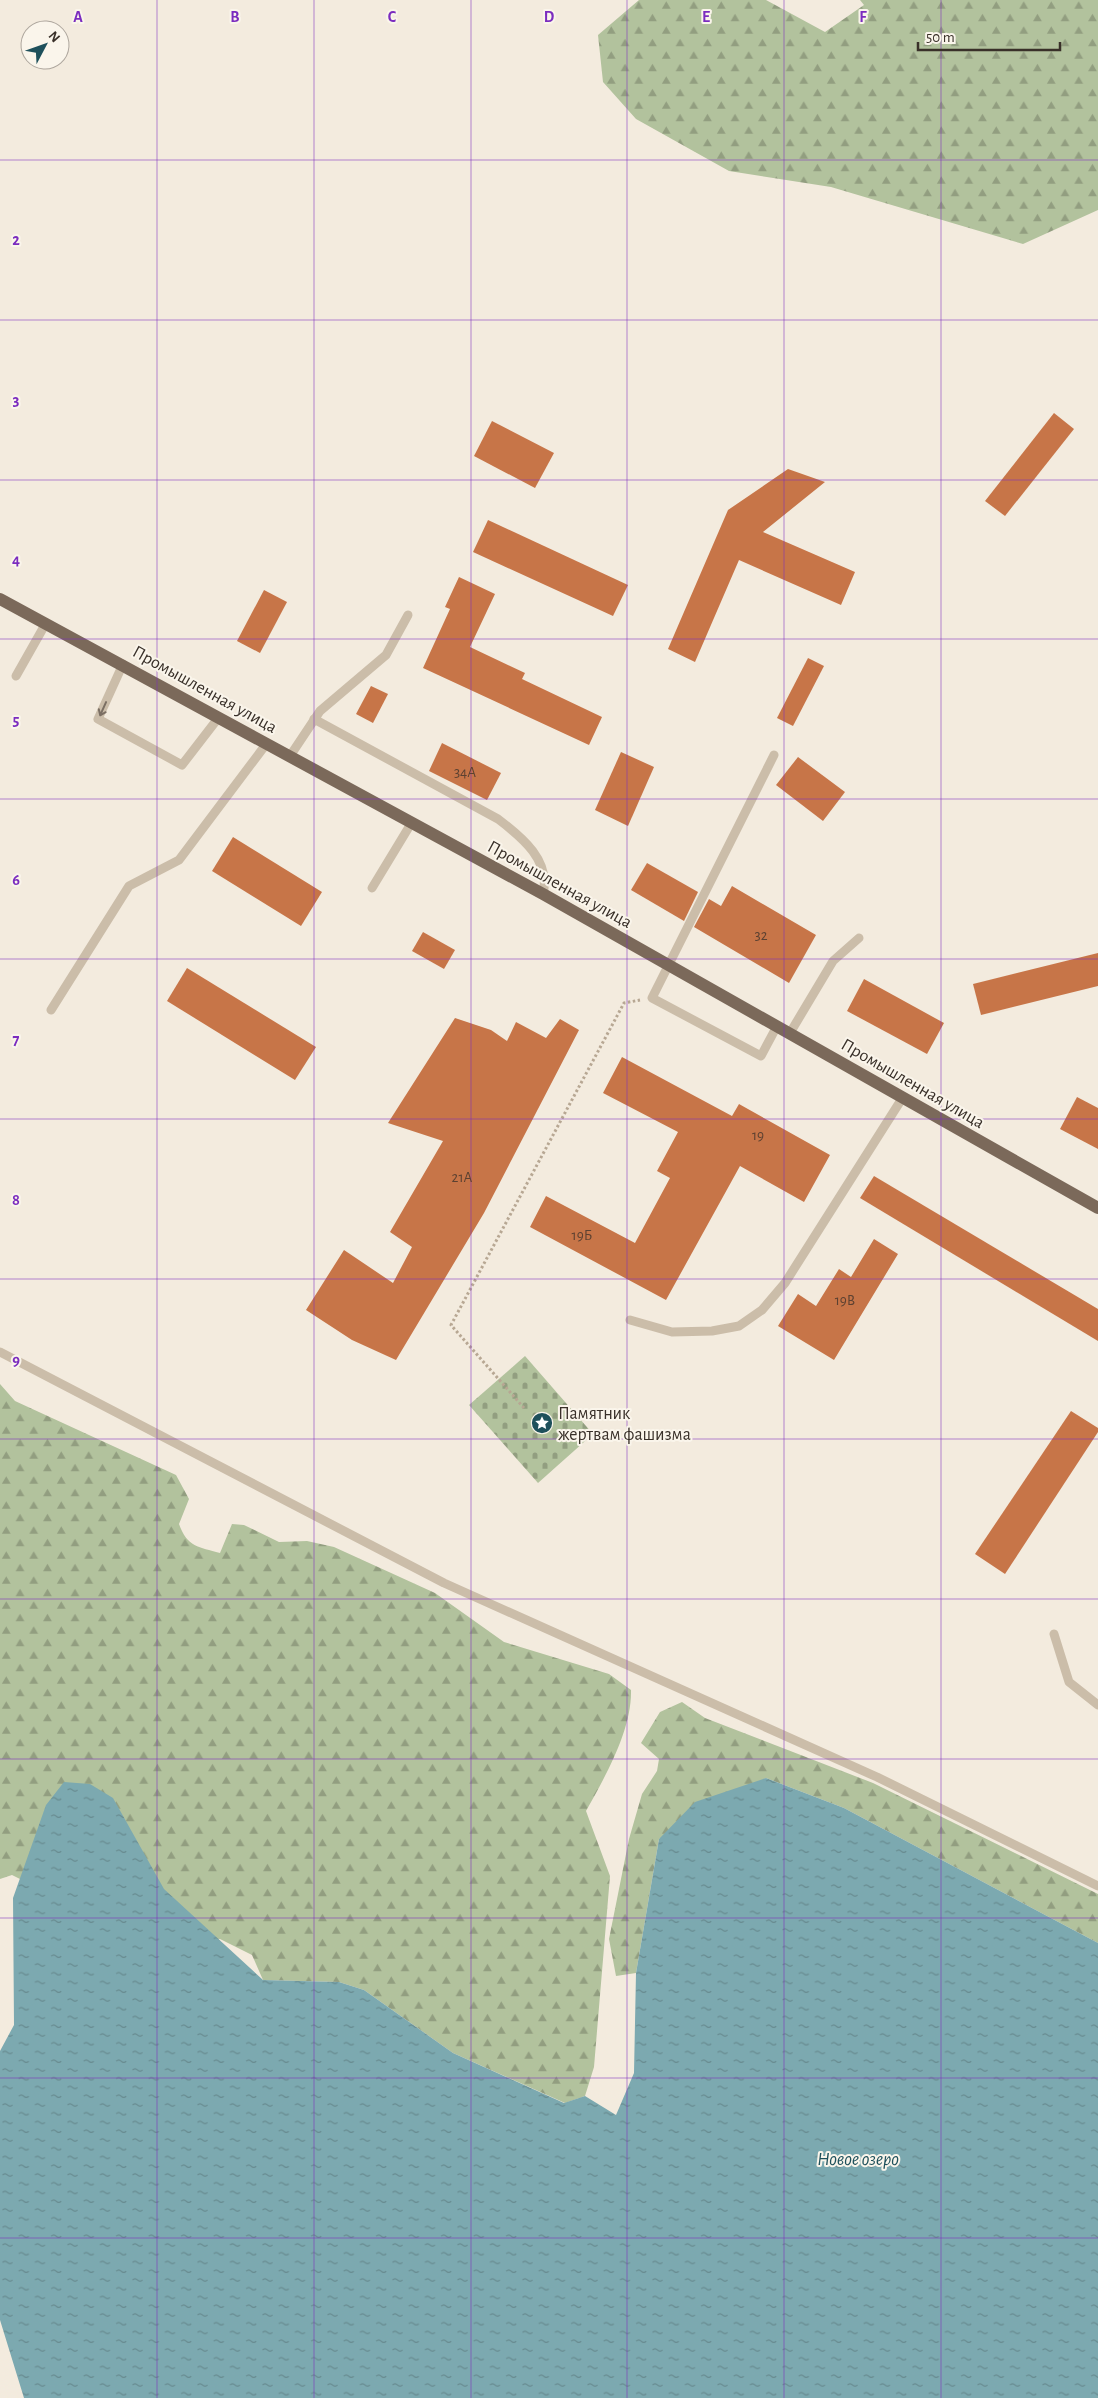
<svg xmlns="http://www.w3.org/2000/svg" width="1098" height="2398" viewBox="0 0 1098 2398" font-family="'Alegreya Sans',sans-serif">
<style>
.forest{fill:url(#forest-firs)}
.cemetery{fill:url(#cemetery-stones)}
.water{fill:url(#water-ripples)}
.building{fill:#c77548}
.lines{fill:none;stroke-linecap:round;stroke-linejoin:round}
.path{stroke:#b7a793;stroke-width:3;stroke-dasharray:2.5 2.5;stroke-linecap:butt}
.lane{stroke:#cbbda9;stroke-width:9}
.primary{stroke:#7b695a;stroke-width:12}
.oneway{stroke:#7b6f63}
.grid{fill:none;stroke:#7b2cbf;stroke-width:1;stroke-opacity:0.55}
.labels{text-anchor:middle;stroke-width:4;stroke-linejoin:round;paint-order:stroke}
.number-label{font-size:15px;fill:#5c4131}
.street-label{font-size:18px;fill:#393029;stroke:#faf5eb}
.poi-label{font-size:18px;fill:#393029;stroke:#faf5eb;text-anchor:start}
.water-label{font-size:19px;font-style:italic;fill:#1e505b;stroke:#faf5eb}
.grid-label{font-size:16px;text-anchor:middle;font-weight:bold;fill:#7b2cbf;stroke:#faf5eb;stroke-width:4;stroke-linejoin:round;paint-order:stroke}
</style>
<defs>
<pattern id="forest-firs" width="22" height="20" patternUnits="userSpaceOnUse" patternTransform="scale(1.25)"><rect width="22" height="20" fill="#b2c29d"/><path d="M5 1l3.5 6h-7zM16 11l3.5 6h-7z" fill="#929e80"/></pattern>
<pattern id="cemetery-stones" width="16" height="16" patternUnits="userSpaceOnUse" patternTransform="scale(1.25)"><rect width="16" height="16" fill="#b2c29d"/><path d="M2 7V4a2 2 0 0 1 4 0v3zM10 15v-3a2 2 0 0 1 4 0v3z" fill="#929e80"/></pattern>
<pattern id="water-ripples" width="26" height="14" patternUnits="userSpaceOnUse" patternTransform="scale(1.25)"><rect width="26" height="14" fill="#7ca9b0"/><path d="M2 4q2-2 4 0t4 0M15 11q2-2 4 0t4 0" fill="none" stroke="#678a8f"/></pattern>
</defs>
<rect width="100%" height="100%" fill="#f3ebde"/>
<!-- forest -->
<g class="forest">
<path d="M639 0H766L825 32 864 5 860 0H1098V210L1023 244 831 187 729 171 636 119 603 82 598 35Z"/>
<path d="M0 1384 15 1401 176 1475 189 1499 179 1524C187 1547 199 1547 220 1553L232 1524 244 1525 279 1542 307 1541 334 1547 435 1593 504 1642 609 1674 631 1690C632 1730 605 1777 586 1811L610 1876 594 2067 585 2096 565 2103 453 2053 364 1990 339 1982 263 1980 252 1955 220 1939 193 1941 48 1893 12 1875 0 1879Z"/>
<path d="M682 1702 705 1718 873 1783 1098 1894V1943L844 1808 766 1778 659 1839 636 1973 616 1976 609 1939 629 1839 642 1794 657 1771 659 1759 641 1743 660 1712Z"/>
</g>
<!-- cemetery -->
<path class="cemetery" d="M525 1356 593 1434 538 1483 469 1405Z"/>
<!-- water -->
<path class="water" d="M766 1778 844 1808 1098 1943V2398H24L0 2320V2051L14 2025 13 1898 46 1805 64 1782 90 1784 113 1798 164 1889 263 1980 339 1982 364 1990 453 2053 564 2103 585 2096 616 2115 634 2073 636 1973 659 1839 695 1802Z"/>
<!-- building -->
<g class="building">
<path d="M1054 413 1074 429 1005 516 985 501Z"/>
<path d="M492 421 554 453 535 488 474 456Z"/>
<path d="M788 469 825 482 763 532 855 572 841 605 739 560 695 662 668 649 728 510Z"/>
<path d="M488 520 628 585 613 616 473 552Z"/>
<path d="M459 577 495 594 470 647 525 673 522 679 602 717 589 745 423 668 450 609 445 607Z"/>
<path d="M264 590 287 602 260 653 237 641Z"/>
<path d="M808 658 824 666 793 726 777 718Z"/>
<path d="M371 686 388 694 373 723 356 714Z"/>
<path d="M442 743 501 773 487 800 429 771Z"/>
<path d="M621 752 654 767 628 826 595 810Z"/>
<path d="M798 757 845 792 823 821 776 785Z"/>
<path d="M233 837 322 892 301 926 212 871Z"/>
<path d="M647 863 698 892 684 921 631 890Z"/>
<path d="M732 886 816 935 789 983 694 927 709 899 721 906Z"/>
<path d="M423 932 455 950 444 969 412 951Z"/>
<path d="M1098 953V986L981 1015 973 984Z"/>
<path d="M187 968 316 1047 295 1080 167 1001Z"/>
<path d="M864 979 944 1023 927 1054 847 1011Z"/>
<path d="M455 1018 491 1030 507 1041 516 1022 546 1038 560 1019 579 1030 484 1213 396 1360 352 1340 306 1310 344 1250 393 1283 412 1247 390 1232 443 1141 388 1123Z"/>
<path d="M622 1057 732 1116 739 1104 830 1155 804 1202 740 1166 666 1300 530 1227 546 1196 635 1243 670 1178 657 1171 678 1132 603 1093Z"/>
<path d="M1077 1097 1098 1108V1149L1060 1129Z"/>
<path d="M874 1176 1098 1309V1341L860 1198Z"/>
<path d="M874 1239 898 1254 834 1360 778 1326 798 1294 816 1306 839 1269 851 1277Z"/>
<path d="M1071 1411 1098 1428V1432L1005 1574 975 1554Z"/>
</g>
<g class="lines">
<!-- path -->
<path class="path" d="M524 1408 451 1325 624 1003 640 1000"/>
<!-- lane -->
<g class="lane">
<path d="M123 664 98 719 182 765 219 717"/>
<path d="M16 676 46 623"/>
<path d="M314 719 498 819C523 838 551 861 543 894"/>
<path d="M774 755 652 998 761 1056 777 1026"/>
<path d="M290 756 320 711 386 655 408 615"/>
<path d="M372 888 412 822"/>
<path d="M51 1010 129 886 179 860 267 743"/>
<path d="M790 1033 833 961 859 938"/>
<path d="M630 1320 672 1332 712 1331 739 1326 762 1310 785 1283 903 1097"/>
<path d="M0 1352 444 1583 877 1777 1098 1886"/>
<path d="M1054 1634 1069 1682 1098 1705"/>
</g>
<!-- primary -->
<path class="primary" d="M0 599 543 894 1098 1208"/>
</g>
<!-- one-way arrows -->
<defs><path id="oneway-shaft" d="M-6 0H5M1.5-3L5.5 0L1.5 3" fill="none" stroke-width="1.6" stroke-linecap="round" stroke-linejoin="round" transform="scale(1.25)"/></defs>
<use class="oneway" href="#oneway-shaft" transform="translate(103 709) rotate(114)"/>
<!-- grid -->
<path class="grid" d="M157 0V2398M314 0V2398M471 0V2398M627 0V2398M784 0V2398M941 0V2398M0 160H1098M0 320H1098M0 480H1098M0 639H1098M0 799H1098M0 959H1098M0 1119H1098M0 1279H1098M0 1439H1098M0 1599H1098M0 1759H1098M0 1918H1098M0 2078H1098M0 2238H1098"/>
<!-- icons -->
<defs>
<g id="sight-disc" transform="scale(1.125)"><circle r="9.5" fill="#1e505b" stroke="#faf5eb"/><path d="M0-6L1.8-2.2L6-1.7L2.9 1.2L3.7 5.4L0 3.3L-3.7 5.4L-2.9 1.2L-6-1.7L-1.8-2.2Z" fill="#fff"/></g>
</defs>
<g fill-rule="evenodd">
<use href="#sight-disc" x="542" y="1423"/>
</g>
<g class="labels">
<!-- number labels -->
<g class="number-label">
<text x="465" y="777">34А</text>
<text x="761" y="940">32</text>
<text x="758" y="1140">19</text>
<text x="462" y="1182">21А</text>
<text x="582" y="1240">19Б</text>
<text x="845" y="1305">19В</text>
</g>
<!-- street labels -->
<g class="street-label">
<text transform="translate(205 689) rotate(29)" y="6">Промышленная улица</text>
<text transform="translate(560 884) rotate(29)" y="6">Промышленная улица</text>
<text transform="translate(913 1083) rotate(30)" y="6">Промышленная улица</text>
</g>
<!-- poi labels -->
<g class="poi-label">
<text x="558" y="1419">Памятник<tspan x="558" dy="21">жертвам фашизма</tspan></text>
</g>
<!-- water labels -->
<g class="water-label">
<text x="858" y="2165">Новое озеро</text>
</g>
</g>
<g class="grid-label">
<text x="78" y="22">A</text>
<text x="235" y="22">B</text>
<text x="392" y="22">C</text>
<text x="549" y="22">D</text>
<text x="706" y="22">E</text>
<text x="863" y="22">F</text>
<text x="16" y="245">2</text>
<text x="16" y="405">3</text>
<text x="16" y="565">4</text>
<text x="16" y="725">5</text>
<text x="16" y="885">6</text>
<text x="16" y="1045">7</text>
<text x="16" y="1205">8</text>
<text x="16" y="1365">9</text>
</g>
<!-- north arrow -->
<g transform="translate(45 45) rotate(49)"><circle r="24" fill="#faf5eb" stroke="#ada69d"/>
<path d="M0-4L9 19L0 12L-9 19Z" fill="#1e505b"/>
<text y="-8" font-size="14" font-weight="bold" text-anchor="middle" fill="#393029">N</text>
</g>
<!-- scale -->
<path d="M918 42v8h142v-8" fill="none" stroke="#393029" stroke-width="2.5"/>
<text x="926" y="42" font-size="15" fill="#393029" stroke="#faf5eb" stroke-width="4" paint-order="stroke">50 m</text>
</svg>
